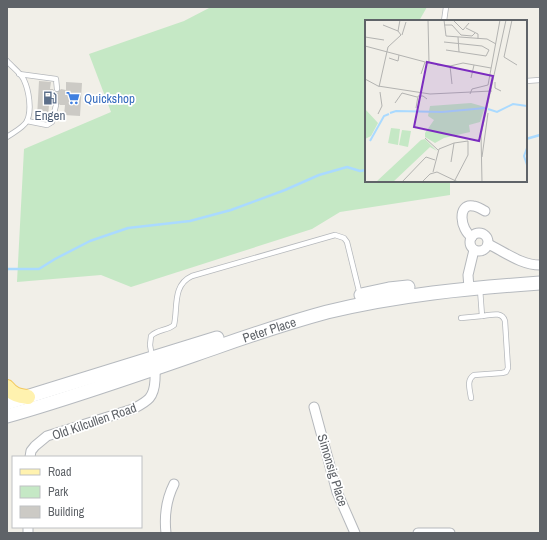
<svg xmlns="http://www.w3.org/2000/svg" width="547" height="540" viewBox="0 0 547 540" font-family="'Archivo Narrow',sans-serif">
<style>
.green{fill:#c5e8c5}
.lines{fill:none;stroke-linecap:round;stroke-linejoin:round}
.stream{stroke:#aadaff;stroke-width:2.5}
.building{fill:#cccac5}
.service-casing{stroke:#b5b8bc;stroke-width:6}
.minor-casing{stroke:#b5b8bc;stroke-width:11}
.secondary-casing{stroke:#b6babf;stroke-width:15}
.primary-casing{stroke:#f2c960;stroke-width:16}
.service{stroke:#fff;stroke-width:4.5}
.minor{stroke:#fff;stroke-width:9}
.secondary{stroke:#fff;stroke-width:13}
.primary{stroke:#fff2af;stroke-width:14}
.labels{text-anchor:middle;stroke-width:3.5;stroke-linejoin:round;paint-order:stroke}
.shop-label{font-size:13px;fill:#366cbe;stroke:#fff;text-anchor:start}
.service-label{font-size:13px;fill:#4e5e75;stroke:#fff}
.street-label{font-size:13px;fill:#5f6368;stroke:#fff}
.inset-river{fill:none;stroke:#aadaff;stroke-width:2}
.inset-road{fill:none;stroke:#b3b3b1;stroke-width:1}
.view{fill:#7b2cbf;fill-opacity:0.15;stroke:#7b2cbf;stroke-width:2}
.inset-edge{fill:none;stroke:#5f6368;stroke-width:2}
</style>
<rect width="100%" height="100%" fill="#f1efe8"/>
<!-- green -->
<path class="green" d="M211 7H427L419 21H366V181H450V195L340 212 312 229 131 287 101 275 17 282 24 149 111 112 89 54 184 21Z"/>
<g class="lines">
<!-- stream -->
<g class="stream">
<path d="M526 139 540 135"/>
<path d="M7 269H39L55 259 90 241 128 228 190 221 231 210 285 190 319 175 347 167 360 171 366 170"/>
</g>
</g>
<!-- building -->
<path class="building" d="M39 81 51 82 50 89H53L54 91 57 93 61 89 66 90V82L82 83 80 116 64 115 65 105H60L56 101 54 102 52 105H49L48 117H37Z"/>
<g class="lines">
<!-- service casing -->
<g class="service-casing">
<g id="service">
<path d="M444 21 446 7"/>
<path d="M7 61C12 67 21 73 24 80 29 91 32 110 27 121 23 128 14 132 7 137"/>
<path d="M19 74 56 79 57 89"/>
<path d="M526 81 540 80"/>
<path d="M27 121 47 125 52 122 56 105"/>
<path d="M461 318 482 316"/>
<path d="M152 357 150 345 151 336C158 329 167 331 174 325 178 308 172 285 192 276L335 235 344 238 347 242 360 295"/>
<path d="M471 398C470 390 466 380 474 375L502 373 506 372 508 368 505 321C502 311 491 315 482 316L480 289"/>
</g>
</g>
<!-- minor casing -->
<g class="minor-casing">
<g id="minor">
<circle cx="479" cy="242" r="9"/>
<path d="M472 237C460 230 457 203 473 206 477 206 481 209 485 211"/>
<path d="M488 244C505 252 521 265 540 265"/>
<path d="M469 288 468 275 474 250"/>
<path d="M314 407 337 492 355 533"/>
<path d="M30 457 31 451 35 446 47 436 133 409C148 401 154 398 155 380 155 374 156 369 154 363"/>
<path d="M28 533V527"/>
<path d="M166 533C164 515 166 500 174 484"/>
<path d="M418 533H450"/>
</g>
</g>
<!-- secondary casing -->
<g class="secondary-casing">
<g id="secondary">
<path d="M361 295 389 289 408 287"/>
<path d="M7 403 217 338"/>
<path id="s1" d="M7 416C78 396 148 371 217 347 254 334 290 322 327 312 397 295 468 288 540 283"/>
</g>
</g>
<!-- primary casing -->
<g class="primary-casing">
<path id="primary" d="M7 387C13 395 19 396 28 397"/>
</g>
<!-- service -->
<use href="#service" class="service"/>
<!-- minor -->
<use href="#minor" class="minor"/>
<!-- secondary -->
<use href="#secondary" class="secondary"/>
<!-- primary -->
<use href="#primary" class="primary"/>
</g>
<!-- icons -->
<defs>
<g id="fuel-bare" transform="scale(1.08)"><path d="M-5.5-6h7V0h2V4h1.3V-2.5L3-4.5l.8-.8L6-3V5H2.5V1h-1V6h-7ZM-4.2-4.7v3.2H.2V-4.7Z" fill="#5c6f8a" stroke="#fff" stroke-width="2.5" paint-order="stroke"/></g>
<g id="supermarket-bare" transform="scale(1.08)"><path d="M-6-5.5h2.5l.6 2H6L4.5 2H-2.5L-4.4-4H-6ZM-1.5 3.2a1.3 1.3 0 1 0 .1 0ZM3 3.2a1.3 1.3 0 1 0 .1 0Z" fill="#3f7fe0" stroke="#fff" stroke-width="2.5" paint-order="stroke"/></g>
</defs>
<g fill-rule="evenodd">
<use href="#fuel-bare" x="50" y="98"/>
<use href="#supermarket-bare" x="73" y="98"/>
</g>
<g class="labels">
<!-- shop labels -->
<g class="shop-label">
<text x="84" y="103">Quickshop</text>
</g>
<!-- service labels -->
<g class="service-label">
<text x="50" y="120">Engen</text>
</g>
<!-- street labels -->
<g class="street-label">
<text dy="5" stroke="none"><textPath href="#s1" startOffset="276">Peter Place</textPath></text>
<text transform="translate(94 421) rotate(-19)" y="5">Old Kilcullen Road</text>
<text transform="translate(333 470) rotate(73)" y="5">Simonsig Place</text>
</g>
</g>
<!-- overview -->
<g transform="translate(365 20)">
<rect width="162" height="162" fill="#f1efe8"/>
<path d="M106 83 120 87 115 102 104 105 105 112 79 118 70 123 60 117V113L69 100 63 96 65 86ZM0 89 13 103 6 116 0 119ZM26 108 35 109 33 125 23 123ZM37 110 46 111 43 127 34 125ZM60 119 72 131 65 127 28 162H11L56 120Z" fill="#c5e8c5"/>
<path class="inset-river" d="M123 89 132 92 148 84 162 86M25 93 31 91 77 92 120 88M5 121 19 96 24 94M162 128 159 136 162 145"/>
<path class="inset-road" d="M79 0 81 16 122 19 131 24M147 0 139 37 152 45M89 1 98 10 104 3M18 5 33 11M79 5H87L96 15 107 16 110 13M101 8 113 14V19M37 15 41 2M0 17 19 20M93 17 94 32M79 22 117 26 124 30 121 36 81 30M0 26 64 43 63 0M24 38 33 41 34 35M72 45 85 46 98 43 126 48M85 46 87 64M56 54 60 42M106 58 109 45M0 59 13 66 65 74 127 71M130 62V68L136 71M14 67 23 27 36 15 33 11 35 0M105 74 107 69 123 65 135 0M30 83 37 73 52 77M51 88 53 76H58L62 79M13 94 17 86 15 72M60 118 73 130M117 137 123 93M86 142 89 123M68 152 74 129 89 123 103 121V135L89 162M37 162 61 137 70 140M57 162 65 154 72 152 93 162M117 162 116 115 141 0"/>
<path class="view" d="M62 42 128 56 114 121 49 107Z"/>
<rect width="162" height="162" class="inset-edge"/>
</g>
<!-- border -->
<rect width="547" height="540" fill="none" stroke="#5f6368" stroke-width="16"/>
<!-- legend -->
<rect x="12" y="456" width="130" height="72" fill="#ffffff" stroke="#bfc1c3"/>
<rect x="20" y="469" width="20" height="6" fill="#fff2af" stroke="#bfc1c3"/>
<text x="48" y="476" font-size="12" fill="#5f6368">Road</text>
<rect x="20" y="486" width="20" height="12" fill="#c5e8c5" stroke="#bfc1c3"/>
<text x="48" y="496" font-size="12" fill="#5f6368">Park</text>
<rect x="20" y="506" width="20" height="12" fill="#cccac5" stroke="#bfc1c3"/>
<text x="48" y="516" font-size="12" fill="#5f6368">Building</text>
</svg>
